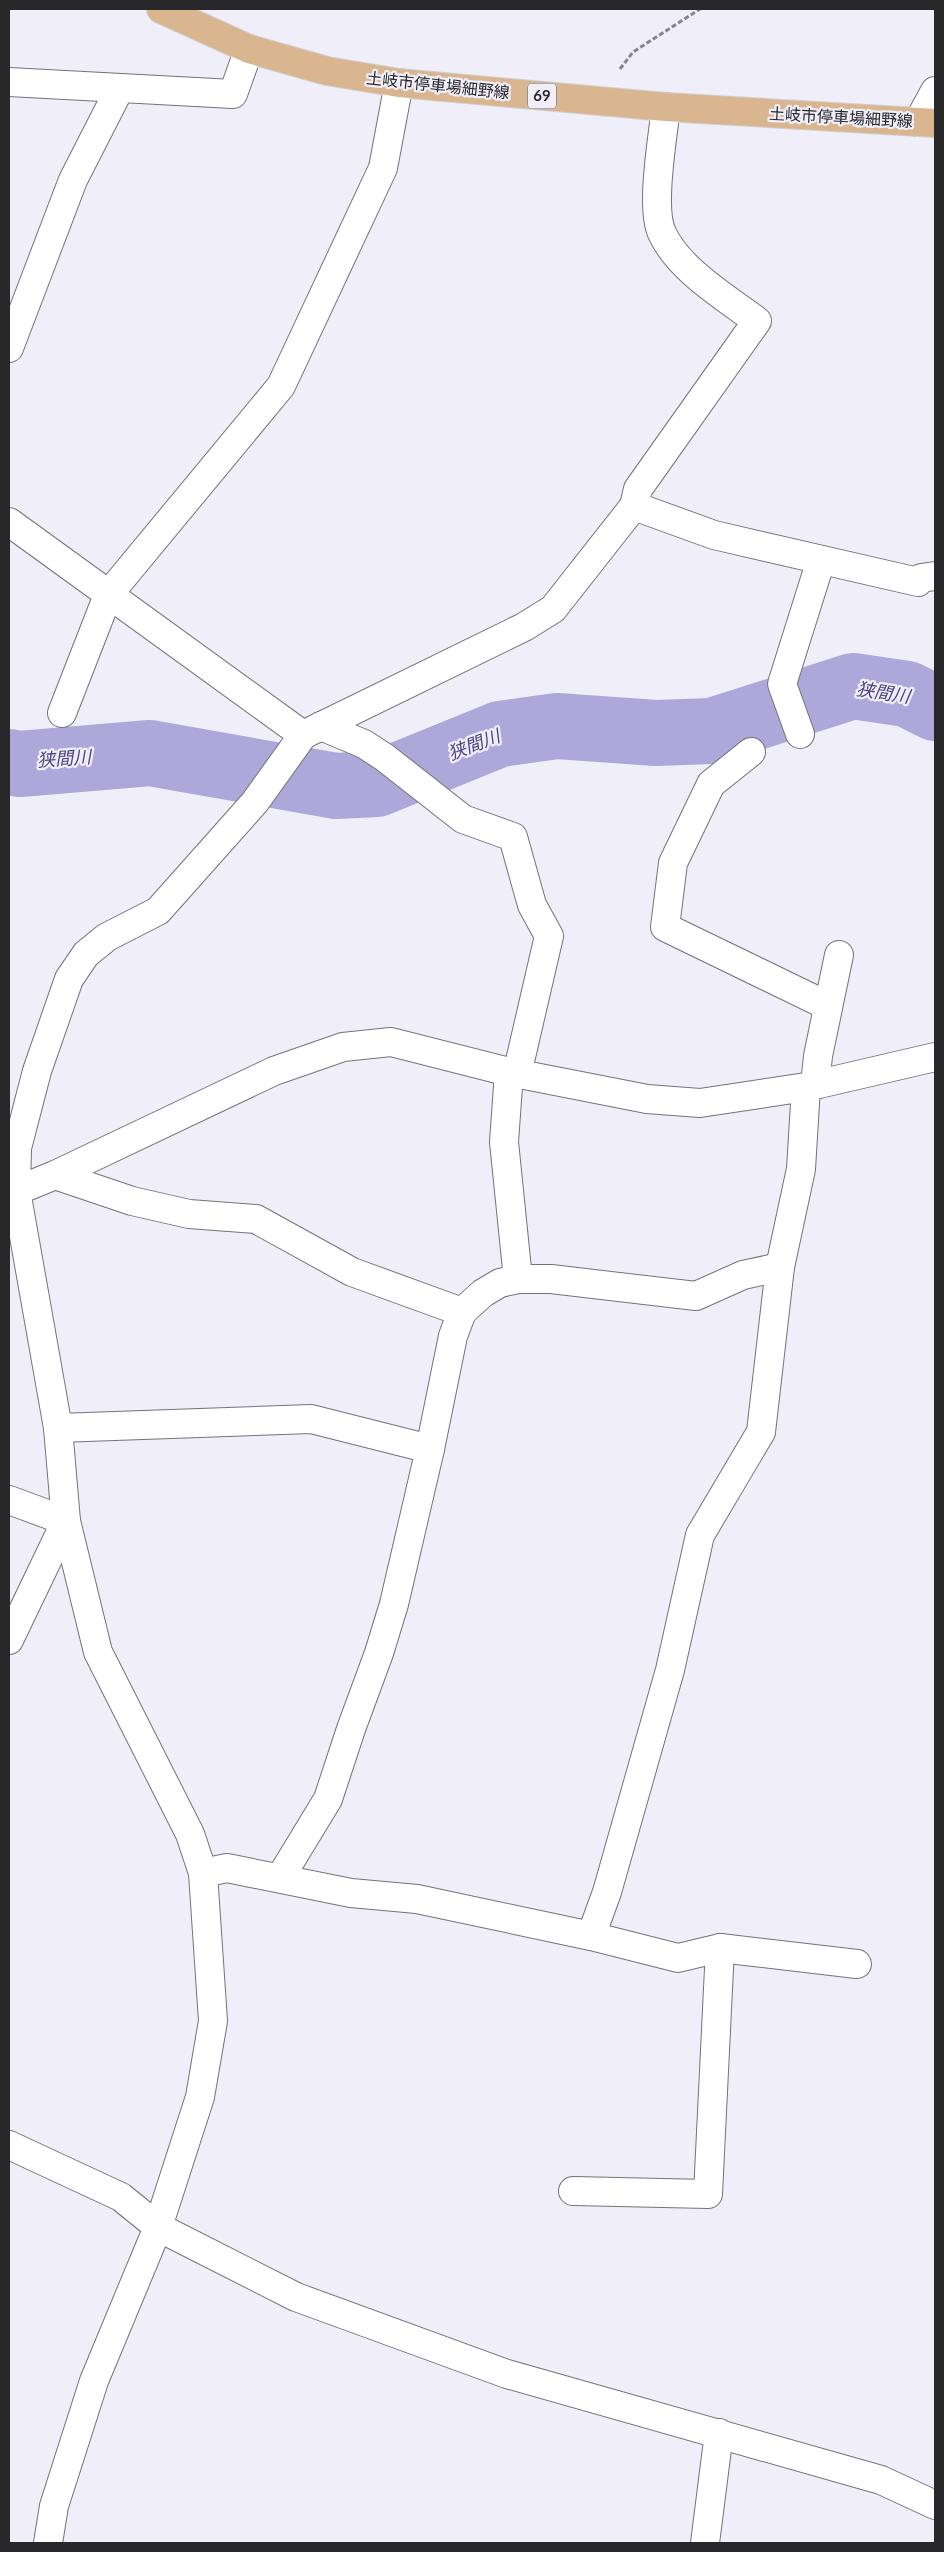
<svg xmlns="http://www.w3.org/2000/svg" width="944" height="2552" viewBox="0 0 944 2552" font-family="Lato,'Noto Sans JP',sans-serif">
<style>
.lines{fill:none;stroke-linecap:round;stroke-linejoin:round}
.river{stroke:#ada8d9;stroke-width:66}
.minor-casing{stroke:#73727a;stroke-width:30}
.primary-casing{stroke:#d0d0d0;stroke-width:30}
.path{stroke:#84848a;stroke-width:3;stroke-dasharray:5 2.5;stroke-linecap:butt}
.minor{stroke:#fff;stroke-width:28}
.primary{stroke:#d9b690;stroke-width:28}
.labels{text-anchor:middle;stroke-width:4.5;stroke-linejoin:round;paint-order:stroke}
.shield{fill:#f0eff9;stroke:#646469;stroke-width:1}
.shield-label{font-size:15px;font-weight:bold;fill:#28282b}
.street-label{font-size:16px;fill:#28282b;stroke:#f0eff9}
.water-label{font-size:18px;font-style:italic;fill:#4d4280;stroke:#f0eff9}
</style>
<rect width="100%" height="100%" fill="#f0eff9"/>
<g class="lines">
<!-- river -->
<path class="river" d="M9 762 20 764 150 753 336 786 377 784 500 734 557 726 656 733 712 731 853 686 907 694 935 708"/>
<!-- minor casing -->
<g class="minor-casing">
<g id="minor">
<path d="M9 82 233 94 249 49"/>
<path d="M918 122 935 91"/>
<path d="M9 348 73 180 120 88"/>
<path d="M634 506 638 489 757 321C726 298 678 269 662 233 650 208 663 136 666 107"/>
<path d="M9 522 303 735 255 802 158 911 107 937 86 954 69 979 37 1071 17 1148 16 1191 58 1428 66 1521 98 1652 190 1834 203 1873 213 2021 200 2097 158 2227 94 2381 54 2506 48 2543"/>
<path d="M62 713 108 595 281 386 383 168 399 83"/>
<path d="M321 726 364 744 384 757 463 819 513 837 532 905 549 936 517 1074"/>
<path d="M800 734 782 684 821 560"/>
<path d="M303 735 524 627 553 609 634 506 714 535 918 582 921 578 935 576"/>
<path d="M751 752 711 784 673 863 665 927 828 1006"/>
<path d="M509 1072 504 1142 518 1279"/>
<path d="M815 1085 818 1056 839 955"/>
<path d="M55 1175 132 1201 189 1214 256 1219 352 1272 462 1312 483 1293 500 1283 518 1279H551L696 1296 743 1275 780 1267 761 1432 700 1535 670 1670 607 1892 591 1936 417 1899 351 1893 227 1868 203 1873"/>
<path d="M9 1190 16 1191 55 1175 274 1071 343 1047 391 1042 509 1072 647 1099 700 1103 806 1087 935 1057"/>
<path d="M780 1267 801 1169 806 1087"/>
<path d="M58 1428 311 1419 430 1449"/>
<path d="M9 1500 66 1521 9 1640"/>
<path d="M280 1878 328 1799 351 1729 379 1653 394 1604 430 1449 453 1336 462 1312"/>
<path d="M591 1936 678 1958 720 1948 857 1964"/>
<path d="M9 2145 121 2197 158 2227 296 2297 507 2374 881 2480 935 2505"/>
<path d="M573 2191 708 2194 720 1948"/>
<path d="M705 2543 719 2433"/>
</g>
</g>
<!-- primary casing -->
<g class="primary-casing">
<path id="primary" d="M161 9 249 49 327 71 399 83 666 107 935 123"/>
</g>
<!-- path -->
<path class="path" d="M620 69 633 52 700 9"/>
<!-- minor -->
<use href="#minor" class="minor"/>
<!-- primary -->
<use href="#primary" class="primary"/>
</g>
<g class="labels">
<!-- shield labels -->
<rect class="shield" x="528" y="83.5" width="28" height="25" rx="4"/>
<g class="shield-label">
<text x="542" y="101">69</text>
</g>
<!-- street labels -->
<g class="street-label">
<text transform="translate(438 85) rotate(6)" y="6">土岐市停車場細野線</text>
<text transform="translate(841 117) rotate(3)" y="6">土岐市停車場細野線</text>
</g>
<!-- water labels -->
<g class="water-label">
<text transform="translate(883 693) rotate(9)" y="6">狭間川</text>
<text transform="translate(474 745) rotate(-21)" y="6">狭間川</text>
<text transform="translate(64 759) rotate(-4)" y="6">狭間川</text>
</g>
</g>
<!-- border -->
<rect width="944" height="2552" fill="none" stroke="#28282b" stroke-width="20"/>
</svg>
